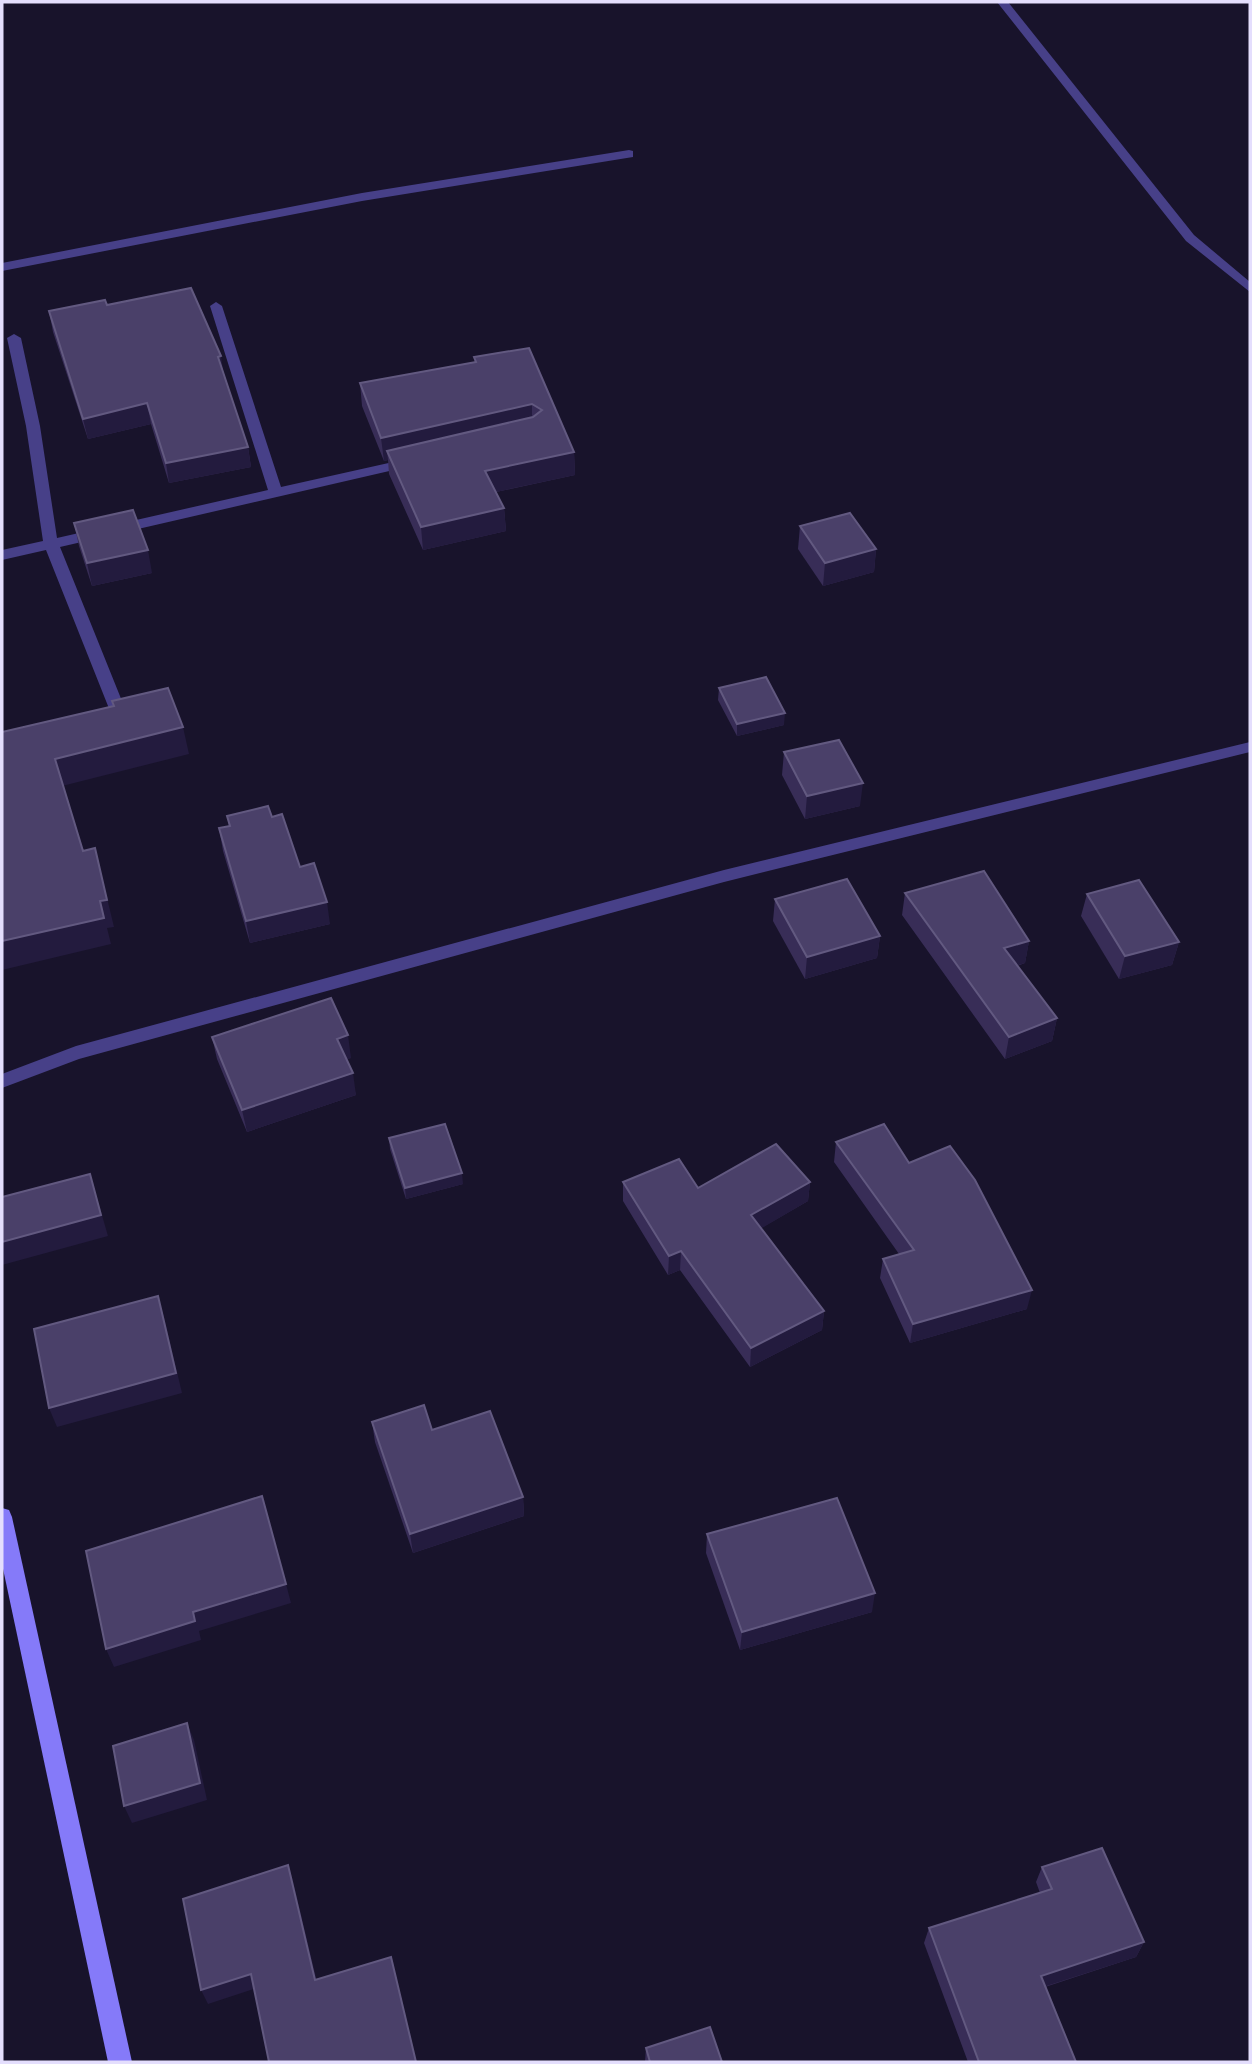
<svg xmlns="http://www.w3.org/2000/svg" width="1252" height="2064" viewBox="0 0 1252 2064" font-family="Helvetica,sans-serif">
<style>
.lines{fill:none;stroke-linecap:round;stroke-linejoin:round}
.street{fill:#474088;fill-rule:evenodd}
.secondary{fill:#857af9;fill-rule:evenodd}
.wall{fill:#382d57}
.shaded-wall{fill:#231b3e}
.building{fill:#4a4069;stroke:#625980;stroke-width:2}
</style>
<rect width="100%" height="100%" fill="#18132b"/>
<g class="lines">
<!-- street -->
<g class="street">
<path d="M997 2H1008L1194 235 1250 282V292L1186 241Z"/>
<path d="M629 150 633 151V157L362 201 2 271V263L362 193Z"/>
<path d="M216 302 222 306 281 487 411 458 418 462 411 466 60 547 126 711 118 716 110 711 46 550 2 560V550L43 541 26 426 7 338 14 334 21 338 40 426 57 538 268 490 210 306Z"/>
<path d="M1250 742V752L724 882 79 1059 2 1088V1074L76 1046 724 870Z"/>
</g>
<!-- secondary -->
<path class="secondary" d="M2 1508 9 1510 12 1517 132 2062H108L2 1564Z"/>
</g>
<!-- wall -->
<g class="wall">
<path d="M107 305 224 377 248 447 251 467 169 483 151 424 88 439 53 332 49 311Z"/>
<path d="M529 348 574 452 575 475 496 492 504 508 506 531 423 550 389 474 388 460 384 461 362 406 360 383 475 362 474 357Z"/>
<path d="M74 523 152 573 92 586 79 546Z"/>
<path d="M800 526 876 549 874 572 823 586 798 549Z"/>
<path d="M719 688 784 725 737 736 718 700Z"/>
<path d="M784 752 860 806 805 819 782 775Z"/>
<path d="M227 816 272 817 330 924 250 943 223 851 219 828 229 826Z"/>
<path d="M905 893 1029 941 1025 963 1017 966 1057 1018 1052 1041 1005 1059 902 915Z"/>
<path d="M1087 894 1179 942 1172 965 1119 979 1081 916Z"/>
<path d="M775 899 880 936 877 958 805 979 773 921Z"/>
<path d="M212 1037 351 1058 346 1059 356 1095 247 1132 217 1059Z"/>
<path d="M389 1138 463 1184 406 1199 390 1149Z"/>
<path d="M836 1142 909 1163 1027 1309 910 1343 880 1278 883 1259 899 1254 834 1162Z"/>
<path d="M623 1182 698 1188 810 1182 808 1201 761 1228 824 1311 822 1330 750 1367 680 1270 668 1275 623 1201Z"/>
<path d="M372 1422 432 1430 523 1497 524 1516 413 1553 375 1442Z"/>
<path d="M707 1534 872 1612 740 1650 706 1553Z"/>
<path d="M1042 1867 1144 1942 1136 1957 1045 1987 1076 2062H968L924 1943 929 1928 1040 1893 1036 1882Z"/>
<path d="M646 2048 722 2062H645Z"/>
</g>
<!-- shaded-wall -->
<g class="shaded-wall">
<path d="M221 356 224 376 218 357Z"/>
<path d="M147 403 151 424 88 439 83 419Z"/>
<path d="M532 404V427L387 451 388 460 384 461 381 438Z"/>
<path d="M248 447 251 467 169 483 166 463Z"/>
<path d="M574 452 575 475 486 494 485 471Z"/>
<path d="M504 508 506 531 423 550 421 527Z"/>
<path d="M876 549 874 572 823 586 825 563Z"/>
<path d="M148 550 152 573 92 586 87 563Z"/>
<path d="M785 713 784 725 737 736V724Z"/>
<path d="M183 727 189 754 62 786 55 759Z"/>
<path d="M863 783 860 806 805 819 807 796Z"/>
<path d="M95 848 114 927 107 928 111 944 2 970V941L100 901Z"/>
<path d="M327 902 330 924 250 943 246 921Z"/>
<path d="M880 936 877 958 805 979 807 957Z"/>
<path d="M1029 941 1025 963 999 971 1004 948Z"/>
<path d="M1179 942 1172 965 1119 979 1125 956Z"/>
<path d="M1057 1018 1052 1041 1005 1059 1009 1037Z"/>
<path d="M348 1035 351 1058 341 1061 337 1039Z"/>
<path d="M353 1073 356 1095 247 1132 242 1110Z"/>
<path d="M462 1173 463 1184 406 1199 405 1188Z"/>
<path d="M90 1174 108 1236 2 1265V1242Z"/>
<path d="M810 1182 808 1201 750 1235 751 1215Z"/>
<path d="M681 1251 680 1270 668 1275 669 1256Z"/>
<path d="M1032 1290 1027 1309 910 1343 913 1324Z"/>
<path d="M158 1296 164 1317 182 1393 57 1427 49 1408Z"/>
<path d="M824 1311 822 1330 750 1367 751 1348Z"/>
<path d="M523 1497 524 1516 413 1553 410 1534Z"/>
<path d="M286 1584 291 1603 199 1631 201 1640 114 1667 106 1649 193 1612Z"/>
<path d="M875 1593 872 1612 740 1650 742 1632Z"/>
<path d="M187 1723 194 1740 207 1800 132 1823 124 1806Z"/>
<path d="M288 1865 293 1881 320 1994 315 1980Z"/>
<path d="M1144 1942 1136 1957 1034 1990 1041 1976Z"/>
<path d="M251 1974 257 1988 208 2004 201 1990Z"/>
</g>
<!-- building -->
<g class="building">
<path d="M191 288 221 356 218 357 248 447 166 463 147 403 83 419 49 311 105 300 107 305Z"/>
<path d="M529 348 574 452 485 471 504 508 421 527 387 451 533 417 542 410 532 404 381 438 360 383 476 362 474 357Z"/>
<path d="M133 510 148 550 87 563 74 523Z"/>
<path d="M850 513 876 549 825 563 800 526Z"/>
<path d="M766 677 785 713 737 724 719 688Z"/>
<path d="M168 688 183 727 55 759 83 851 95 848 107 900 100 901 104 918 2 941V732L114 706 112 701Z"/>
<path d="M839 740 863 783 807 796 784 752Z"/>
<path d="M268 806 272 817 282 814 300 867 314 863 327 902 246 921 219 828 230 826 227 816Z"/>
<path d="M984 871 1029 941 1004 948 1057 1018 1009 1037 905 893Z"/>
<path d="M847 879 880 936 807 957 775 899Z"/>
<path d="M1139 880 1179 942 1125 956 1087 894Z"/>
<path d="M331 998 348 1035 337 1039 353 1073 242 1110 212 1037Z"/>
<path d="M445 1124 462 1173 405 1188 389 1138Z"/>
<path d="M884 1124 909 1163 950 1146 975 1180 1032 1290 913 1324 883 1259 914 1250 836 1142Z"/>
<path d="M776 1144 810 1182 751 1215 824 1311 751 1348 681 1251 669 1256 623 1182 679 1159 698 1188Z"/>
<path d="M90 1174 101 1215 2 1242V1197Z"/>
<path d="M158 1296 176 1373 49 1408 34 1329Z"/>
<path d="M424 1405 432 1430 490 1411 523 1497 410 1534 372 1422Z"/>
<path d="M262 1496 286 1584 193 1612 195 1621 106 1649 86 1551Z"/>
<path d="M837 1498 875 1593 742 1632 707 1534Z"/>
<path d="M187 1723 200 1783 124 1806 113 1746Z"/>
<path d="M1102 1848 1144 1942 1041 1976 1076 2062H979L929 1928 1052 1889 1042 1867Z"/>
<path d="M288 1865 315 1980 391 1957 416 2062H269L251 1974 201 1990 183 1899Z"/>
<path d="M710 2027 722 2062H650L646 2048Z"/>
</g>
<!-- border -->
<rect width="1252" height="2064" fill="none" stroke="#e4defd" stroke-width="7"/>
</svg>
